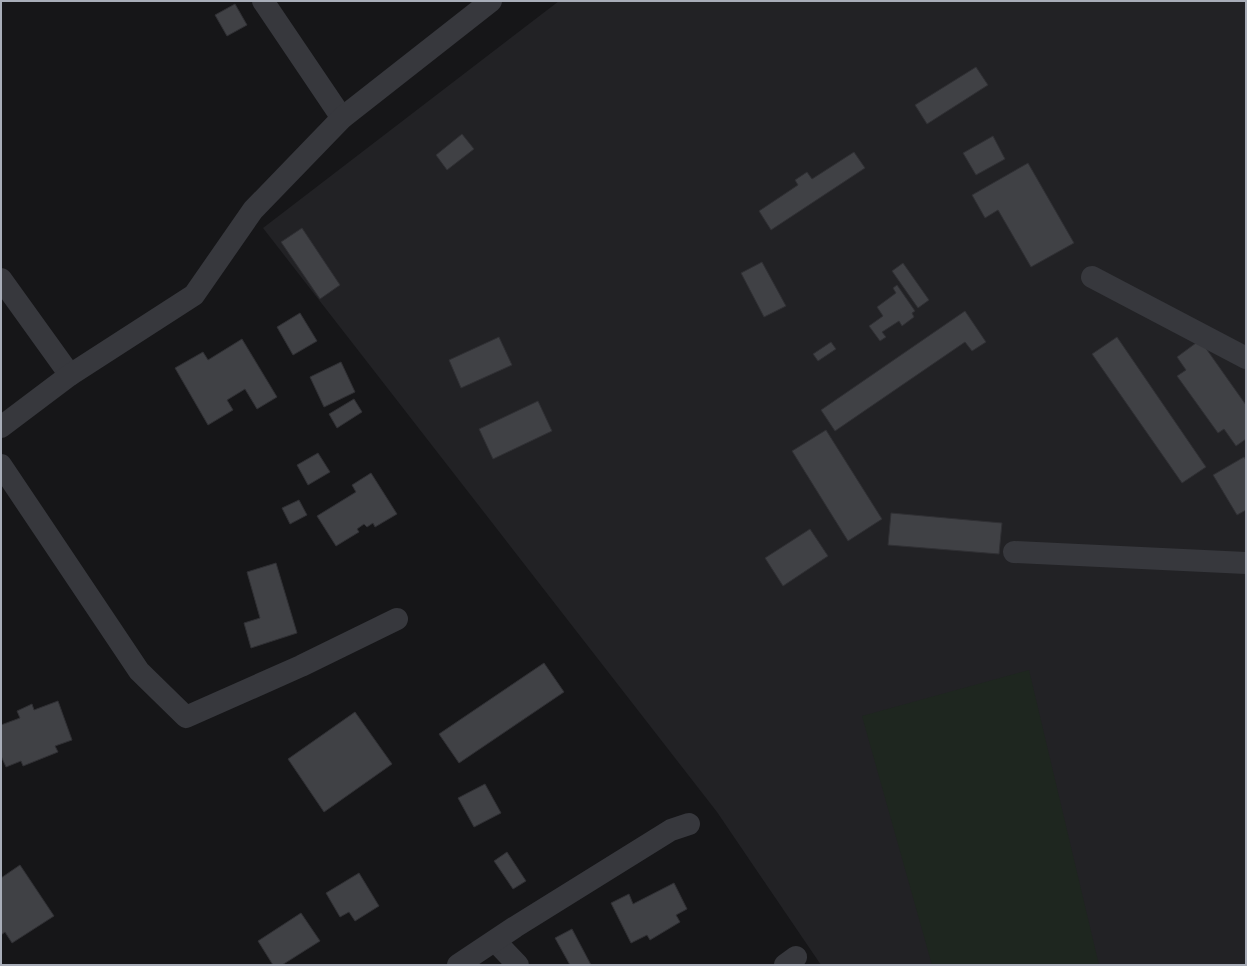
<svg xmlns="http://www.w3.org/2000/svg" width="1247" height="966" viewBox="0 0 1247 966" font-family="'Source Sans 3',sans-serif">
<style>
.built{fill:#222225}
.green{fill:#1e261f}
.building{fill:#404145;stroke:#303034}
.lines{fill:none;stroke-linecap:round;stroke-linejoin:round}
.minor{stroke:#37383d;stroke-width:22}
</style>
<rect width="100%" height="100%" fill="#161618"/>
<!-- built -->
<path class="built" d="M559 1H1246V965H821L717 812 263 228Z"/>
<!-- green -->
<path class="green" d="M1029 670 1099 965H932L862 716Z"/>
<!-- building -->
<g class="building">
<path d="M235 4 247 25 227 36 215 15Z"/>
<path d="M976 67 988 85 927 124 915 105Z"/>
<path d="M462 134 474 149 447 170 436 155Z"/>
<path d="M993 136 1005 159 976 175 963 153Z"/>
<path d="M854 152 865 168 771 230 759 211 798 185 795 180 807 172 812 179Z"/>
<path d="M1028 163 1074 243 1031 267 998 210 985 218 972 195Z"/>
<path d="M302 228 340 285 320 299 281 242Z"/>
<path d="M762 262 786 306 764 317 741 273Z"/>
<path d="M903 263 929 300 918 308 892 271Z"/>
<path d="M897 285 915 311 912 313 914 317 902 326 899 321 882 332 886 337 880 341 869 326 883 316 877 307 896 293 893 288Z"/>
<path d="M965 311 986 342 972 351 965 342 835 431 821 410Z"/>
<path d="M300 313 317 341 293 355 277 327Z"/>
<path d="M499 337 512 365 461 388 449 360Z"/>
<path d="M1117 337 1206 467 1182 483 1092 354Z"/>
<path d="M242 339 277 397 257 409 245 389 227 400 233 410 208 425 175 368 203 352 208 360Z"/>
<path d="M1200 340 1246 405V439L1236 446 1224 429 1218 433 1177 376 1186 370 1177 357Z"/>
<path d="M831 342 836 349 818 361 813 354Z"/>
<path d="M341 362 355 392 324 407 310 377Z"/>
<path d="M354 399 362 412 337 428 329 414Z"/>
<path d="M538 401 552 431 493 459 479 429Z"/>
<path d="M826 430 882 519 848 541 792 451Z"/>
<path d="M318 453 330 472 308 485 297 465Z"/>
<path d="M1244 457 1246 460V510L1237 515 1213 475Z"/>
<path d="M371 473 397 514 375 527 373 523 367 527 364 524 357 529 359 532 336 546 317 516 356 492 352 485Z"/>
<path d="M299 500 307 515 290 524 282 508Z"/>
<path d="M891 513 1002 523 999 554 888 545Z"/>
<path d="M810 529 828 556 783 586 765 558Z"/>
<path d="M276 563 297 633 251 648 244 623 260 618 247 572Z"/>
<path d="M544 663 564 692 459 763 439 734Z"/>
<path d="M58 701 72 740 55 746 58 752 23 766 21 761 6 767 1 756V725L20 718 17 711 32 704 34 710Z"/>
<path d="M355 712 392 764 324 812 288 759Z"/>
<path d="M485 784 501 813 474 827 458 798Z"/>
<path d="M507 852 526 881 513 889 494 861Z"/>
<path d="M20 865 54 916 12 943 5 932 1 935V878Z"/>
<path d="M359 873 379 906 355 921 349 912 340 917 326 893Z"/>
<path d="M674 883 687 909 676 915 680 922 650 940 647 935 631 943 611 903 629 894 633 904Z"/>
<path d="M301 913 320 941 282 965H273L258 941Z"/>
<path d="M572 929 591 965H570L555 938Z"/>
</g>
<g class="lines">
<!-- minor -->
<g class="minor">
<path d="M263 1 342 118"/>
<path d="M1092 277 1246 358"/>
<path d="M1 279 70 375"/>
<path d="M1 427 70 375 194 295 253 210 342 118 491 1"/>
<path d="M1 465 139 671 186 717 301 666 397 619"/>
<path d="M1014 552 1246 563"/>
<path d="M495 941 518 965"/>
<path d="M458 965 515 927 671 830 689 824"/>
<path d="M785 965 796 957"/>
</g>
</g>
<!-- border -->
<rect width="1247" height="966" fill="none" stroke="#a8adb8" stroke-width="4"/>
</svg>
